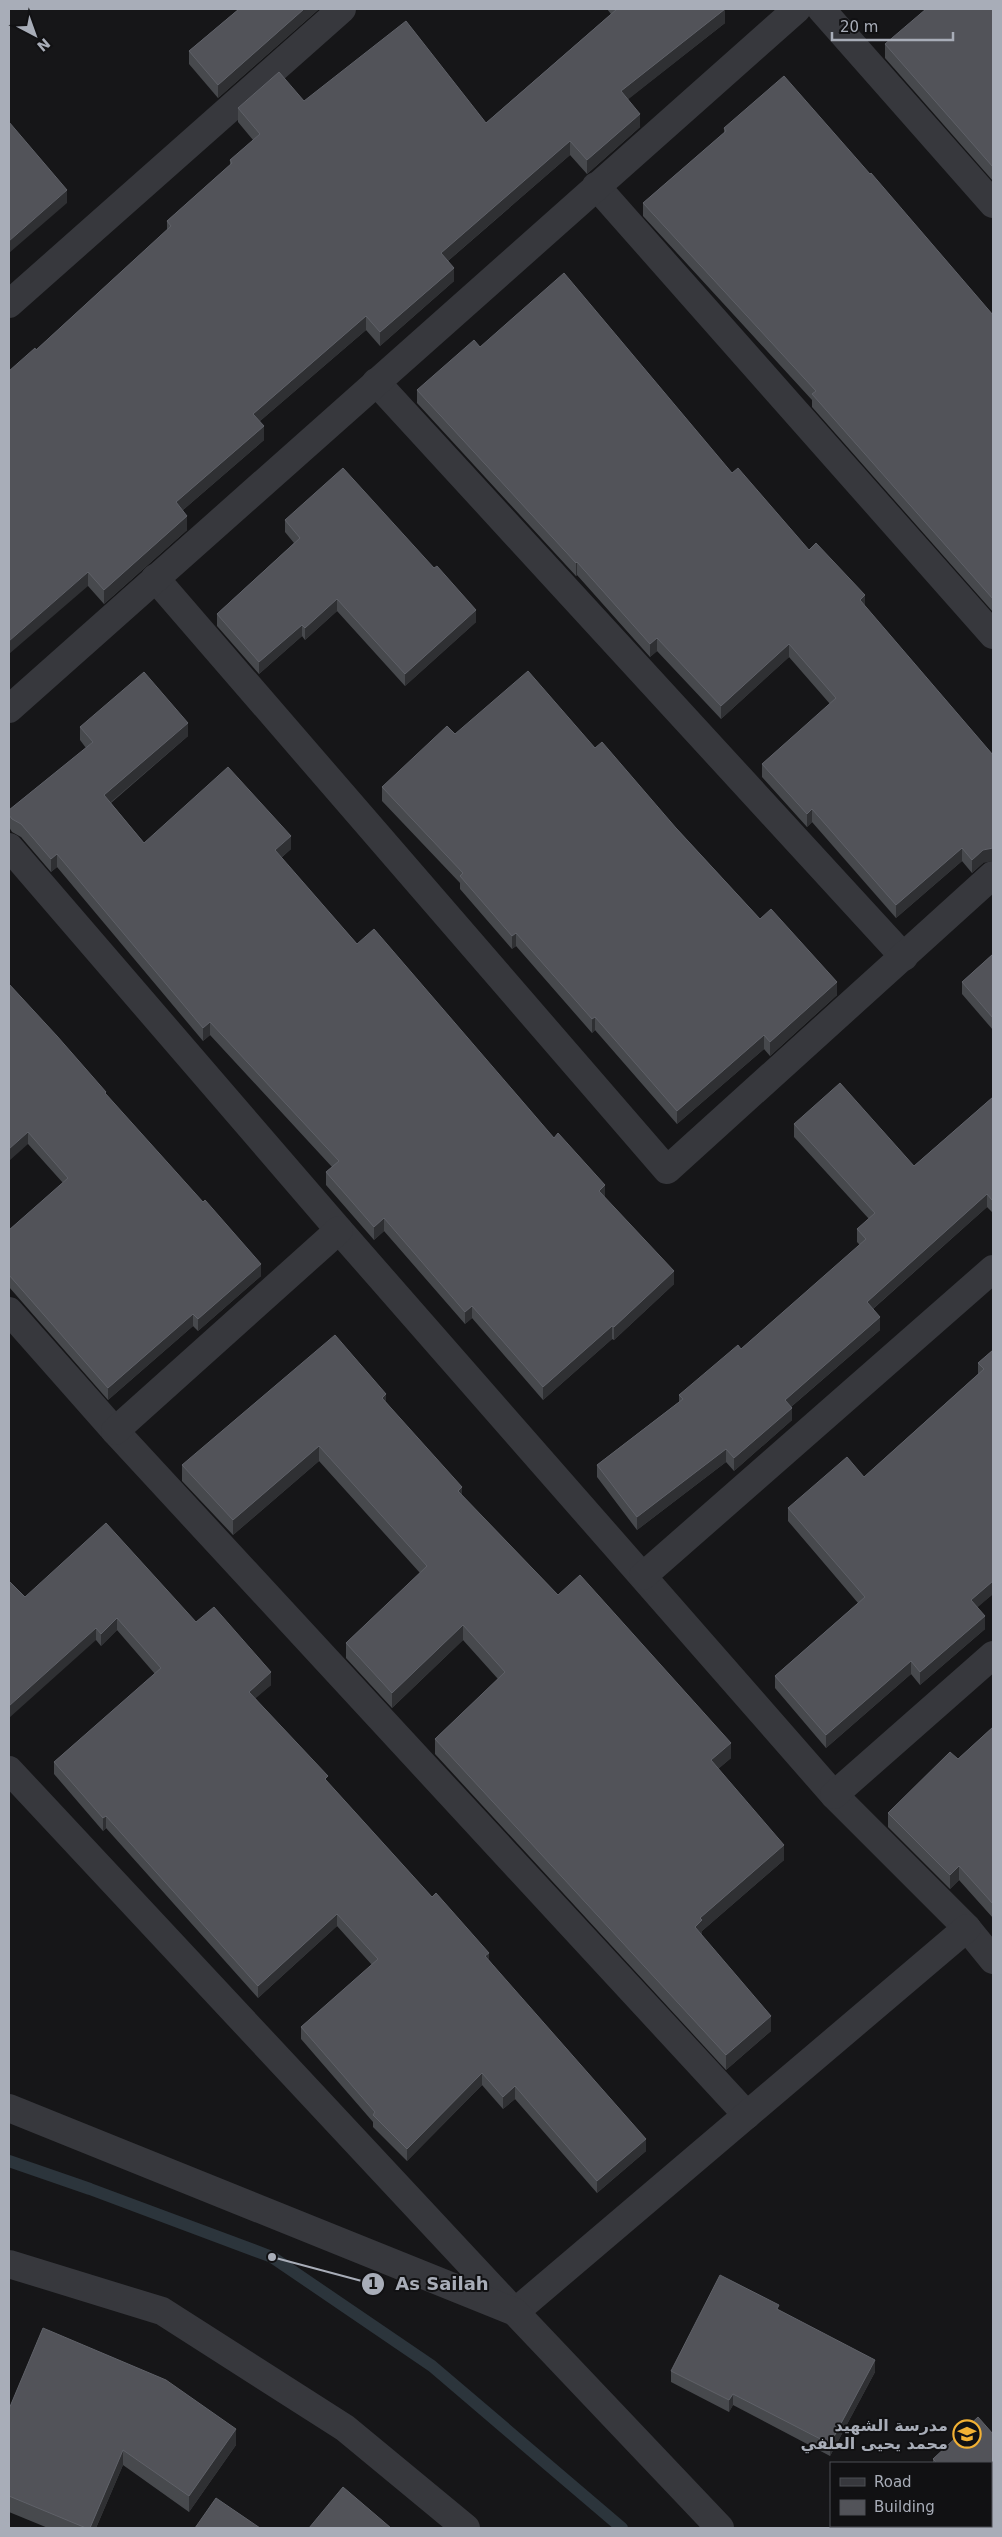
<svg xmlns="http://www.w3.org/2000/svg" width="1002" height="2537" viewBox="0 0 1002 2537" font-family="'DejaVu Sans','Noto Naskh Arabic',sans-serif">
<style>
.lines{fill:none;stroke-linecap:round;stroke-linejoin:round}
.stream{stroke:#2c353c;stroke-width:12}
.minor{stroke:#37383d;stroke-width:28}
.wall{fill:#47494d}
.shaded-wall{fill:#2f3033}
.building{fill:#525359;stroke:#5f6168}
.labels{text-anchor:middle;stroke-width:4;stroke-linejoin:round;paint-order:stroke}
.poi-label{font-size:16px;font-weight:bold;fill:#a8adb8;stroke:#111113;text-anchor:end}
.leader{fill:none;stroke:#a8adb8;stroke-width:2}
.callout-dot{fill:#a8adb8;stroke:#111113;stroke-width:2}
.mark-label{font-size:15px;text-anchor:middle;font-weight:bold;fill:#111}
.callout-label{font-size:18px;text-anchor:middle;font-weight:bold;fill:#a8adb8;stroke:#111113;stroke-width:4;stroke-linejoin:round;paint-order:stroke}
</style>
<rect width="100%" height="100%" fill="#161618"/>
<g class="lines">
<!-- stream -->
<path class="stream" d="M9 2161 90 2189 272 2257 432 2366 622 2528"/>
<!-- minor -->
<g class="minor">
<path d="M821 9 993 204"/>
<path d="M596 186 993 635"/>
<path d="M9 304 342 9"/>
<path d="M376 382 904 957"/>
<path d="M155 578 667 1170 993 875"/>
<path d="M9 709 797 9"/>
<path d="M9 847 339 1230 834 1795 967 1928 993 1960"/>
<path d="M9 1311 115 1431 747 2115"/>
<path d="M115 1431 339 1230"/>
<path d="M643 1576 993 1269"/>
<path d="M9 1770 515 2312 967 1928"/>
<path d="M834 1795 993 1655"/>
<path d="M9 2108 515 2312 720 2528"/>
<path d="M9 2264 162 2311 345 2428 466 2528"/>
</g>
</g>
<!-- wall -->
<g class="wall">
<path d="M239 9H319L218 98 189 64V51Z"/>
<path d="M607 9H725V23L628 99 640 127 587 174 570 155 448 261 454 281 380 346 366 330 260 421 264 440 183 510 187 530 104 604 88 586 36 350 167 230V221L230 165V160L253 140 238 122V108L304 101 486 123 611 14Z"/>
<path d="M993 9V181L885 58V44Z"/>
<path d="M724 128 993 315V612L812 407V400L643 216V203L724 133Z"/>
<path d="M480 347 732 473 865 606 983 863 972 873 962 861 896 918 812 822 807 827 762 777V764L830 704 789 657 721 719 657 651 650 657 577 575 576 576 417 403V390Z"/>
<path d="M285 520 476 622 405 686 337 611 305 640 302 636 259 674 217 626V614L294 543 285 532Z"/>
<path d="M80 727 188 736 111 803 144 843 291 849 281 858 357 944 605 1198 674 1284 614 1340 612 1339 543 1400 472 1318 465 1324 384 1231 374 1240 326 1185V1172L332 1167 210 1035 203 1041 57 867 51 872 21 837 12 832 9 827V810L86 748 80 740Z"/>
<path d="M455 734 595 748 676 828 760 919 837 995 770 1056 764 1049 677 1124 595 1030 592 1033 516 946 512 949 460 889V883L382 801V787Z"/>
<path d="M993 954V1030L962 994V982Z"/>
<path d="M9 984 106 1095 261 1276 198 1331 193 1326 108 1400 9 1287V1230L63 1183 28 1144Z"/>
<path d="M993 1097 992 1212 987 1207 873 1309 880 1330 791 1407 792 1420 734 1471 726 1462 637 1530 597 1477V1465L679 1402V1395L741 1349 860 1245 857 1242V1229L869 1219 794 1137V1124L914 1166Z"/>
<path d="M993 1350V1594L977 1607 985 1629 920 1685 911 1674 826 1748 775 1688V1676L858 1603 788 1521V1508L864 1477 978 1374V1363Z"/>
<path d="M386 1402 462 1496 558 1595 731 1758 718 1769 784 1860 702 1931V1936L771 2031 726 2070 435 1754V1739L498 1679 463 1640 392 1708 346 1658V1643L420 1573 319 1461 233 1535 182 1481V1465Z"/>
<path d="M25 1597 196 1622 271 1685 255 1698 328 1783 489 1960 646 2151 597 2193 515 2099 503 2109 482 2085 407 2161 373 2127V2122L301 2039V2027L372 1965 337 1926 258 1998 106 1828 103 1831 54 1774V1762L155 1674 117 1630 101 1646 96 1640Z"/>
<path d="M993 1727V1918L959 1880 950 1889 888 1827V1813L958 1759Z"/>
<path d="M779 2310 875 2372 830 2456 733 2405 729 2412 671 2382V2371Z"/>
<path d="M9 2409 236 2445 189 2512 123 2465 96 2528H48L9 2512Z"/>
<path d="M993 2434V2528H981L979 2526H991V2463H933V2459Z"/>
</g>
<!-- shaded-wall -->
<g class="shaded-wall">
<path d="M304 9H319L218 98V85Z"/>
<path d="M725 9V23L621 105V91Z"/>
<path d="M640 114V127L587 174V160Z"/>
<path d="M570 141V155L441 267V253Z"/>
<path d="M67 190V203L9 253V241Z"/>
<path d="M454 268V281L380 346V332Z"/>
<path d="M366 316V330L253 427V414Z"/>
<path d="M264 426V440L176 516V502Z"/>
<path d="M187 516V530L104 604V590Z"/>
<path d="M577 562V575L576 576V563Z"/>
<path d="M88 572V586L9 654V641Z"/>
<path d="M865 595V608L860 600Z"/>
<path d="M337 599V611L305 640V628Z"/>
<path d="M476 610V622L405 686V674Z"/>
<path d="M302 625V636L259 674V662Z"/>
<path d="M657 638V651L650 657V644Z"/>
<path d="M789 644V657L721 719V706Z"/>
<path d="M188 723V736L104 808V795Z"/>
<path d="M812 809V822L807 827V814Z"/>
<path d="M291 836V849L275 863V850Z"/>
<path d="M962 848V861L896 918V905Z"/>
<path d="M993 848V861L983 863 972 873V860L983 850Z"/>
<path d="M57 854V867L51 872V859Z"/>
<path d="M516 933V946L512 949V936Z"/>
<path d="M837 982V995L770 1056V1042Z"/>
<path d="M595 1017V1030L592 1033V1019Z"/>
<path d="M210 1022V1035L203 1041V1028Z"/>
<path d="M764 1035V1049L677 1124V1111Z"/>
<path d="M28 1132V1144L9 1161V1149Z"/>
<path d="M605 1185V1198L599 1191Z"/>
<path d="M987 1194V1207L867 1314V1302Z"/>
<path d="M993 1198V1211L992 1212V1200Z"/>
<path d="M384 1218V1231L374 1240V1227Z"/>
<path d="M261 1264V1276L198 1331V1319Z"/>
<path d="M674 1271V1284L614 1340V1327Z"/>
<path d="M472 1306V1318L465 1324V1312Z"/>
<path d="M193 1314V1326L108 1400V1388Z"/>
<path d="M880 1317V1330L785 1412V1400Z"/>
<path d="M612 1326V1339L543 1400V1387Z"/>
<path d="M386 1394V1409L382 1398Z"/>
<path d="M792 1408V1420L734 1471V1458Z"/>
<path d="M319 1446V1461L233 1535V1520Z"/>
<path d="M726 1449V1462L637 1530V1517Z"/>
<path d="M462 1487V1502L458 1491Z"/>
<path d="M993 1581V1594L971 1613V1600Z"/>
<path d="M985 1616V1629L920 1685V1672Z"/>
<path d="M117 1618V1630L101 1646V1634Z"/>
<path d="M463 1625V1640L392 1708V1693Z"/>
<path d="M96 1628V1640L9 1718V1706Z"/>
<path d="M911 1661V1674L826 1748V1735Z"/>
<path d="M271 1672V1685L249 1704V1692Z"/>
<path d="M731 1743V1758L711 1775V1760Z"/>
<path d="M106 1816V1828L103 1831V1818Z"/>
<path d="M784 1845V1860L702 1931V1936L695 1942V1927L700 1918Z"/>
<path d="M959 1866V1880L950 1889V1875Z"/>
<path d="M337 1914V1926L258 1998V1986Z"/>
<path d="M489 1953V1965L485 1956Z"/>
<path d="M771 2016V2031L726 2070V2055Z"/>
<path d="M482 2073V2085L407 2161V2149Z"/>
<path d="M515 2086V2099L503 2109V2097Z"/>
<path d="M646 2139V2151L597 2193V2181Z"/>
<path d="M875 2360V2372L830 2456V2444Z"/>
<path d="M733 2394V2405L729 2412V2400Z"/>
<path d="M236 2429V2445L189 2512V2496Z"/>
<path d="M123 2450V2465L96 2528H90Z"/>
</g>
<!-- building -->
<g class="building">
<path d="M239 9H304L218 85 189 51Z"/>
<path d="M617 9H725L621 91 640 114 587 160 570 141 441 253 454 268 380 332 366 316 253 414 264 426 176 502 187 516 104 590 88 572 9 641V371L35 348 36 350 171 226 167 221 232 163 230 160 260 134 238 108 279 72 304 101 406 21 486 123Z"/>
<path d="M926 9H993V167L885 44Z"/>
<path d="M784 76 870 174 871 173 993 315V599L812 394 816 391 643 203 726 131 724 128Z"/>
<path d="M9 122 67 190 9 241Z"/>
<path d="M564 273 732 473 738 468 809 550 816 543 865 595 860 600 993 755V848L983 850 972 860 962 848 896 905 812 809 807 814 762 764 836 698 789 644 721 706 657 638 650 644 577 562 576 563 417 390 474 340 480 347Z"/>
<path d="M343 468 434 568 437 566 476 610 405 674 337 599 305 628 302 625 259 662 217 614 300 538 285 520Z"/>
<path d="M528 671 595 748 602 742 676 828 760 919 771 909 837 982 770 1042 764 1035 677 1111 595 1017 592 1019 516 933 512 936 460 876 463 873 382 787 447 726 455 734Z"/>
<path d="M144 672 188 723 104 795 144 843 228 767 291 836 275 850 357 944 374 929 554 1138 558 1133 605 1185 599 1191 674 1271 614 1327 612 1326 543 1387 472 1306 465 1312 384 1218 374 1227 326 1172 339 1161 210 1022 203 1028 57 854 51 859 21 824 12 819 9 815V810L93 742 80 727Z"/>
<path d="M993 954V1018L962 982Z"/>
<path d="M9 984 57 1036 106 1092 105 1093 203 1202 205 1200 261 1264 198 1319 193 1314 108 1388 9 1275V1230L68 1178 28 1132 9 1149Z"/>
<path d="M840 1083 914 1166 993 1097V1198L992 1200 987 1194 867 1302 880 1317 785 1400 792 1408 734 1458 726 1449 637 1517 597 1465 683 1399 679 1395 738 1345 741 1349 866 1239 857 1229 875 1213 794 1124Z"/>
<path d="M335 1335 386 1394 382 1398 462 1487 458 1491 558 1595 580 1575 731 1743 711 1760 784 1845 700 1918 702 1920 695 1927 771 2016 726 2055 435 1739 505 1672 463 1625 392 1693 346 1643 427 1566 319 1446 233 1520 182 1465Z"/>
<path d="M993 1350V1581L971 1600 985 1616 920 1672 911 1661 826 1735 775 1676 865 1597 788 1508 847 1457 864 1477 984 1369 978 1363Z"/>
<path d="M106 1523 196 1622 214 1607 271 1672 249 1692 328 1776 325 1779 432 1897 436 1893 489 1953 485 1956 646 2139 597 2181 515 2086 503 2097 482 2073 407 2149 373 2115 375 2112 301 2027 378 1959 337 1914 258 1986 106 1816 103 1818 54 1762 161 1668 117 1618 101 1634 96 1628 9 1706V1581L25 1597Z"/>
<path d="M993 1727V1904L959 1866 950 1875 888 1813 950 1752 958 1759Z"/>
<path d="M720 2275 779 2305 777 2309 875 2360 830 2444 733 2394 729 2400 671 2371Z"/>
<path d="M43 2328 166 2380 236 2429 189 2496 123 2450 90 2528H86L9 2496V2409Z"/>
<path d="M978 2417 993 2434V2525L991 2522V2463H937L933 2459Z"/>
<path d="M343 2487 391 2528H309Z"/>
<path d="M216 2498 260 2528H195Z"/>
</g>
<!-- icons -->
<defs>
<g id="school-ring" transform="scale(1.4375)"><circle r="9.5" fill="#111113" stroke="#f2b134" stroke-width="1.5"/><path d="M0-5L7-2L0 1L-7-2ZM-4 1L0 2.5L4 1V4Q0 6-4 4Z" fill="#f2b134"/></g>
</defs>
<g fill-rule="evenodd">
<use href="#school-ring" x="967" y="2434"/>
</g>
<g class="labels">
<!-- poi labels -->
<g class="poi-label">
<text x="948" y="2431">مدرسة الشهيد<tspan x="948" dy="18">محمد يحيى العلفي</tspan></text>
</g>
</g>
<!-- callouts -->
<path class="leader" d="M272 2257L373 2284"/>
<g class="callout-dot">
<circle cx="272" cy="2257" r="5"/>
<circle cx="373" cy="2284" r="12"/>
</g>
<g class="mark-label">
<text x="373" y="2289">1</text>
</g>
<g class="callout-label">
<text x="442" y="2290">As Sailah</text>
</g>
<!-- border -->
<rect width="1002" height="2537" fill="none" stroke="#a8adb8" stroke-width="20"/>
<!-- legend -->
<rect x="830" y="2462" width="162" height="65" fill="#111113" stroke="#4d4f55"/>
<rect x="840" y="2478" width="25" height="8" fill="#37383d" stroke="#4d4f55"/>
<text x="874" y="2487" font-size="15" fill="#a8adb8">Road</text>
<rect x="840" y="2500" width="25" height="15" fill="#525359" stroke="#4d4f55"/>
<text x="874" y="2512" font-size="15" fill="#a8adb8">Building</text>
<!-- north arrow -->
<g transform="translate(35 35) rotate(139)" stroke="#111113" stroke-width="4" paint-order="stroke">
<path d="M0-4L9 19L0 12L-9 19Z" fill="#a8adb8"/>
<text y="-8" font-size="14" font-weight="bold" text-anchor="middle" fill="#a8adb8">N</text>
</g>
<!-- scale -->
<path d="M832 32v8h121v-8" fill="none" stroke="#a8adb8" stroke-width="2.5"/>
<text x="840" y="32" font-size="15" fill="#a8adb8" stroke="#111113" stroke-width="4" paint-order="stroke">20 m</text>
</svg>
